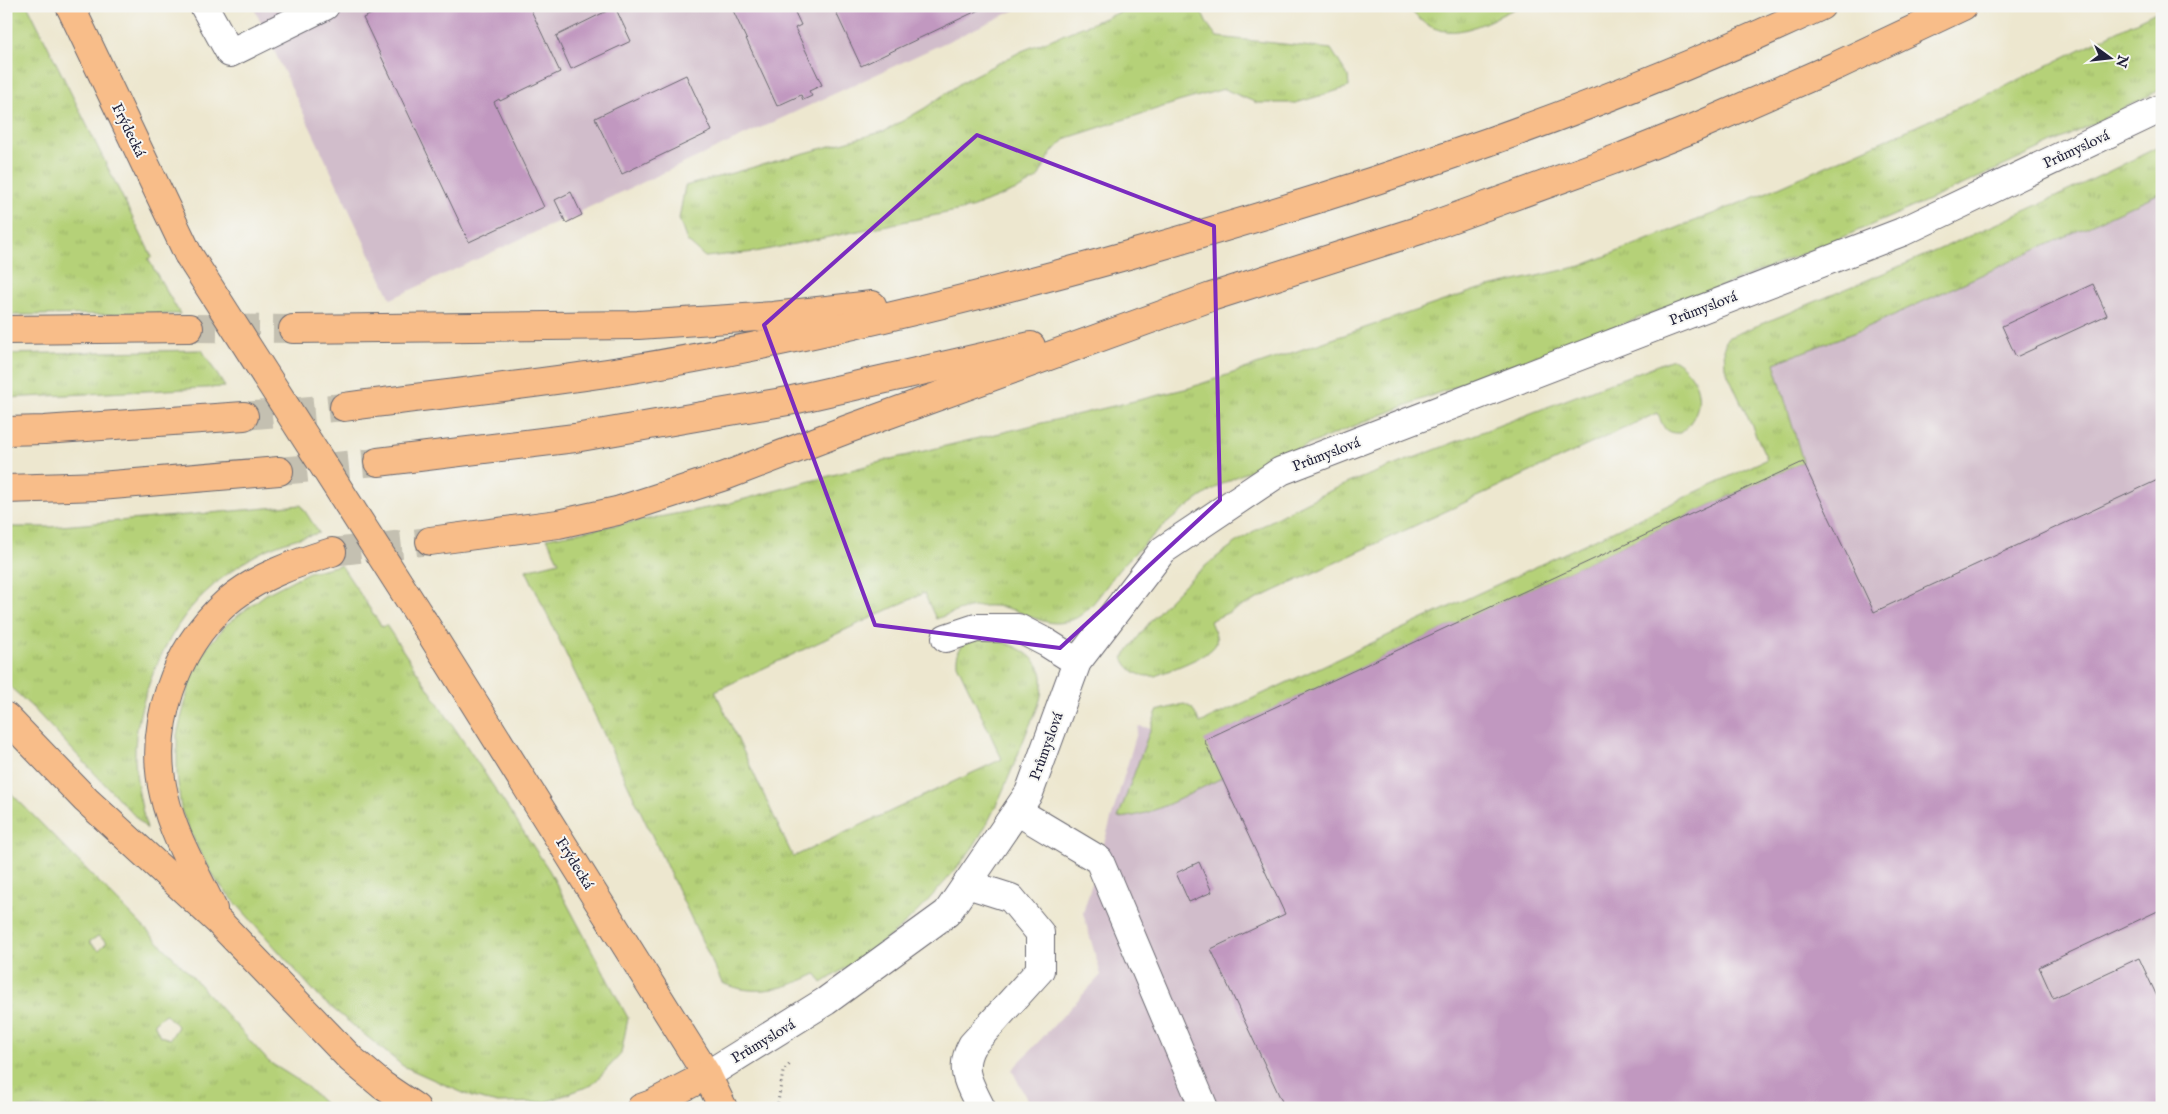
<svg xmlns="http://www.w3.org/2000/svg" width="2168" height="1114" viewBox="0 0 2168 1114" font-family="'IM FELL English',serif">
<style>
.industrial{fill:#d1bdcb}
.grass{fill:url(#grass-tufts);stroke:#6c7a5a;fill-rule:evenodd}
.building{fill:#c198c0}
.lines{fill:none;stroke-linecap:round;stroke-linejoin:round}
.highway-tunnel{stroke:#c4c0b1;stroke-width:28;stroke-dasharray:28 14;stroke-linecap:butt}
.minor-casing{stroke:#69676f;stroke-width:30}
.major-casing{stroke:#69676f;stroke-width:30}
.highway-casing{stroke:#69676f;stroke-width:30}
.path{stroke:#69676f;stroke-width:3;stroke-dasharray:1 4;stroke-linecap:butt}
.minor{stroke:#fff;stroke-width:28}
.major{stroke:#f8bd89;stroke-width:28}
.highway{stroke:#f8bd89;stroke-width:28}
.major-bridge-casing{stroke:#69676f;stroke-width:30;stroke-linecap:butt}
.major-bridge{stroke:#f8bd89;stroke-width:28}
.marked{fill:none;stroke:#7b2cbf;stroke-width:4;stroke-linejoin:round}
.labels{text-anchor:middle;stroke-width:4;stroke-linejoin:round;paint-order:stroke}
.street-label{font-size:15px;fill:#22223b;stroke:#f6f6f2}
</style>
<defs>
<pattern id="grass-tufts" width="24" height="20" patternUnits="userSpaceOnUse" patternTransform="scale(1.25)"><rect width="24" height="20" fill="#b5d178"/><path d="M3 7l-1-3M5 7V3M7 7l1-3M15 17l-1-3M17 17v-4M19 17l1-3" fill="none" stroke="#9bb369"/></pattern>
</defs>
<rect width="100%" height="100%" fill="#f6f6f2"/>
<filter id="ink" filterUnits="userSpaceOnUse"><feTurbulence type="fractalNoise" baseFrequency=".02" numOctaves="2"/><feDisplacementMap in="SourceGraphic" scale="10" xChannelSelector="R" yChannelSelector="G"/><feConvolveMatrix kernelMatrix="1 2 1 2 8 2 1 2 1" color-interpolation-filters="sRGB"/></filter>
<filter id="wash" filterUnits="userSpaceOnUse"><feTurbulence type="fractalNoise" baseFrequency=".0096" numOctaves="4" result="noise"/><feDisplacementMap in="SourceGraphic" scale="20" xChannelSelector="R" yChannelSelector="G"/><feGaussianBlur stdDeviation="1.12" result="paint"/><feColorMatrix in="noise" values="0 0 0 0 0 0 0 0 0 0 0 0 0 0 0 0 0 1.4 0 .05"/><feComposite in="paint" operator="in"/></filter>
<g filter="url(#wash)">
<rect width="100%" height="100%" fill="#ede7cf"/>
<!-- industrial -->
<g class="industrial">
<path d="M253 6H1024L391 299Z"/>
<path d="M2162 192V1108H1031L1012 1070 1101 975 1083 913 1139 726 1204 740 1803 462 1773 363 1861 330Z"/>
</g>
<!-- grass -->
<g class="grass">
<path d="M6 6H28L152 257 148 259 180 314 6 315Z"/>
<path d="M1135 6H1199L1206 22 1217 37 1331 49 1348 76 1349 87 1296 103H1257L1224 89 1178 102 1067 138 1052 152 1037 179 1019 189 971 208 755 252 705 257 687 241 679 219 685 186 885 131 925 108 965 80 1022 51Z"/>
<path d="M1407 6H1520C1479 25 1443 52 1407 6Z"/>
<path d="M2162 9V89C2018 163 1868 229 1717 288 1558 351 1394 404 1238 476 1195 496 1157 530 1124 564 1109 579 1093 611 1074 619 1046 631 1029 612 1002 607 979 603 958 610 936 619L924 593 715 691 793 857 1002 759 957 664C955 634 987 637 1008 644 1021 649 1036 657 1041 672 1043 678 1042 688 1041 695 1039 708 1031 721 1026 734 1011 772 996 812 973 847 957 869 938 890 919 910 891 939 855 962 822 983L816 974C785 989 755 997 722 983L526 570 559 562 547 538 723 505 895 458 1189 388 1476 290 1581 266 1763 194 2000 89Z"/>
<path d="M2162 145V192L1861 330 1774 363 1803 462 1205 740 1222 778C1189 793 1155 816 1118 818L1157 711 1184 704 1192 708 1200 723 1767 459 1725 368 1724 347 1727 338C1874 278 2021 217 2162 145Z"/>
<path d="M202 350 225 387 6 398V354Z"/>
<path d="M1673 359C1703 376 1708 411 1680 433 1663 434 1664 426 1657 413L1210 621C1212 628 1218 636 1216 643 1214 655 1167 671 1155 676 1139 677 1130 672 1123 658 1184 569 1251 525 1348 483Z"/>
<path d="M301 505 319 533C299 538 277 543 258 554 240 564 222 577 206 592 167 627 133 706 135 758 136 783 141 806 147 829L33 708 6 683V527H50Z"/>
<path d="M341 565 382 627 386 625 549 870 628 1018 621 1054 592 1085 546 1102 498 1103 472 1097 403 1066 321 999 217 882 198 849 181 810 177 775V735L191 679 207 647 227 624 266 594 309 572Z"/>
<path d="M6 788 188 972 269 1062 304 1084 329 1108H6ZM98 936 107 942 99 950 89 942ZM165 1014 178 1027 170 1039 160 1036 154 1023Z"/>
</g>
<g id="blocks">
<!-- building -->
<g class="building">
<path d="M389 6H529L560 72 500 101 499 99 494 102 544 207 469 242 363 18Z"/>
<path d="M731 6H792L801 25 795 28 822 85 809 91 812 96 803 100 801 95 777 106Z"/>
<path d="M833 6H987L861 66Z"/>
<path d="M615 7 631 41 571 69 556 36Z"/>
<path d="M686 75 712 131 622 174 595 118Z"/>
<path d="M571 192 582 215 566 223 555 200Z"/>
<path d="M2093 284 2107 315 2016 357 2002 326Z"/>
<path d="M1803 462 1874 612 2162 478V909L2039 967 2053 998 2139 958 2162 1007V1108H1285L1211 949 1285 914 1204 740Z"/>
<path d="M1199 862 1212 892 1189 902 1176 873Z"/>
</g>
</g>
</g>
<g filter="url(#ink)">
<use href="#blocks" fill-opacity="0" stroke="#69676f" stroke-width="1"/>
<g class="lines">
<!-- highway-tunnel -->
<g class="highway-tunnel">
<path d="M189 328 293 329"/>
<path d="M244 416 344 407"/>
<path d="M279 471 378 462"/>
<path d="M332 552 430 541"/>
</g>
<!-- minor casing -->
<g class="minor-casing">
<g id="minor">
<path d="M204 6 230 53 325 6"/>
<path d="M946 638 976 628H1018L1047 643 1077 662"/>
<path d="M1017 811 1099 860 1204 1108"/>
<path d="M967 884 1011 898 1040 933V970L972 1045C958 1070 970 1085 981 1108"/>
<path d="M707 1075 826 1001 947 913 1029 793 1077 662 1163 550 1281 471 1902 232 2162 108"/>
</g>
</g>
<!-- major casing -->
<g class="major-casing">
<g id="major">
<path d="M70 6 188 254"/>
<path d="M423 621 707 1075 723 1108"/>
</g>
</g>
<!-- highway casing -->
<g class="highway-casing">
<g id="highway">
<path d="M293 329 638 325 773 316 872 305"/>
<path d="M6 330 189 328"/>
<path d="M344 407C436 395 528 385 620 371 798 342 973 299 1146 250 1376 185 1604 108 1821 6"/>
<path d="M6 431 44 430 244 416"/>
<path d="M378 462 575 438 788 401 1031 346"/>
<path d="M6 489 100 486 279 471"/>
<path d="M430 541 558 524 617 511 725 476 848 429 1211 297 1420 230 1624 156 1694 128 1838 65 1963 6"/>
<path d="M6 717 86 800 219 922 351 1059 382 1085 416 1108"/>
<path d="M213 909C195 872 173 835 164 795 148 727 174 649 227 602 256 577 296 563 332 552"/>
<path d="M641 1108 652 1104 707 1075"/>
</g>
</g>
<!-- path -->
<path class="path" d="M777 1108 783 1072 790 1064"/>
<!-- minor -->
<use href="#minor" class="minor"/>
<!-- major -->
<use href="#major" class="major"/>
<!-- highway -->
<use href="#highway" class="highway"/>
<!-- major-bridge casing -->
<g class="major-bridge-casing">
<path id="major-bridge" d="M188 254 423 621"/>
</g>
<!-- major-bridge -->
<use href="#major-bridge" class="major-bridge"/>
</g>
</g>
<!-- marked area -->
<path class="marked" d="M977 135 1214 226 1220 500 1060 648 875 625 764 325Z"/>
<g class="labels">
<!-- street labels -->
<g class="street-label">
<text transform="translate(129 130) rotate(64)" y="5">Frýdecká</text>
<text transform="translate(2076 149) rotate(-25)" y="5">Průmyslová</text>
<text transform="translate(1703 308) rotate(-21)" y="5">Průmyslová</text>
<text transform="translate(1326 454) rotate(-21)" y="5">Průmyslová</text>
<text transform="translate(1046 746) rotate(-70)" y="5">Průmyslová</text>
<text transform="translate(575 863) rotate(58)" y="5">Frýdecká</text>
<text transform="translate(763 1041) rotate(-31)" y="5">Průmyslová</text>
</g>
</g>
<!-- margin -->
<rect width="2168" height="1114" fill="none" stroke="#f6f6f2" stroke-width="25"/>
<!-- north arrow -->
<g transform="translate(2110 58) rotate(105)" stroke="#f6f6f2" stroke-width="4" paint-order="stroke">
<path d="M0-4L9 19L0 12L-9 19Z" fill="#22223b"/>
<text y="-8" font-size="14" font-weight="bold" text-anchor="middle" fill="#22223b">N</text>
</g>
</svg>
